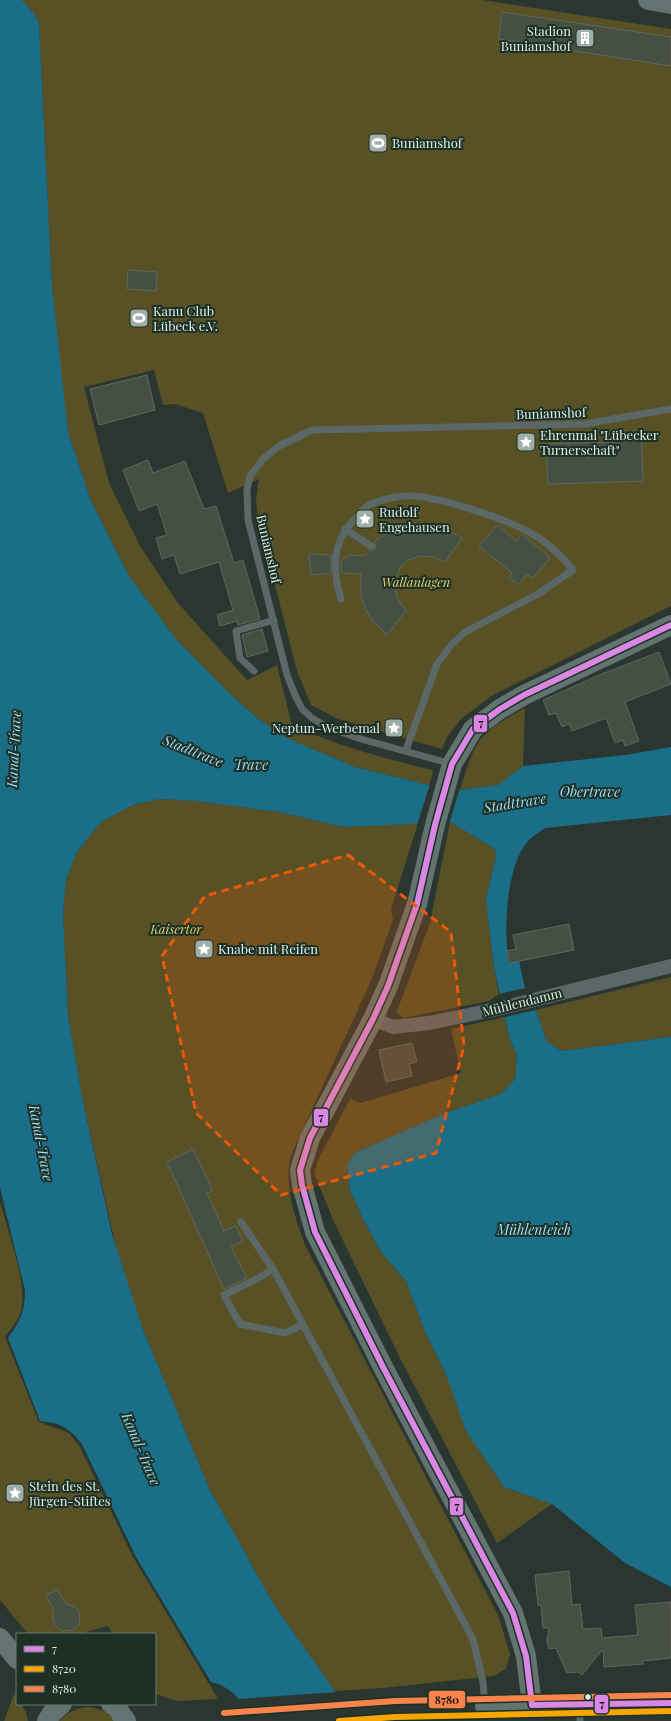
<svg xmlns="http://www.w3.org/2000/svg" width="671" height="1721" viewBox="0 0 671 1721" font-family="'Playfair Display',serif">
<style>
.green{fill:#585126}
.water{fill:#1b6e88}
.pier{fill:#2b3630}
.building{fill:#454f42;stroke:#606760}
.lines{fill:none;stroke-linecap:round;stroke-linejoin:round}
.service{stroke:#5b6867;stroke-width:7}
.minor{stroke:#5b6867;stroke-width:14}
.tertiary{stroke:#5b6867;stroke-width:18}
.secondary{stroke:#637371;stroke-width:20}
.bus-1-casing{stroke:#1c3026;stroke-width:9}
.bus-2-casing{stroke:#1c3026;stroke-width:9}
.bus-3-casing{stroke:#1c3026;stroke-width:9}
.bus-1{stroke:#da87e4;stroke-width:6}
.bus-2{stroke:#f7a600;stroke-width:6}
.bus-3{stroke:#f8844c;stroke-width:6}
.marked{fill:#e8590c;fill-opacity:0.2;stroke:#e8590c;stroke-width:3;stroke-dasharray:8 5;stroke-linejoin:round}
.bus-dot{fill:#e1eee7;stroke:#1c3026;stroke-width:1.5}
.labels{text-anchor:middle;stroke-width:4;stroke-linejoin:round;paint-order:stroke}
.poi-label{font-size:13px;fill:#e1eee7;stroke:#1c3026;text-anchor:start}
.street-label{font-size:13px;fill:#e1eee7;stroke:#1c3026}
.park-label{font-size:13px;font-style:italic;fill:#e2cd6a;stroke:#1c3026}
.water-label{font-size:14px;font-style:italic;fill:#9edcf7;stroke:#1c3026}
.line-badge{stroke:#1c3026;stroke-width:1.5}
.pale-badge-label{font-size:11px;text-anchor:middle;font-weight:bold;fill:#111}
</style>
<rect width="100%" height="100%" fill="#2b3630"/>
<!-- green -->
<g class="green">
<path d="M22 0H482L671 29V606L493 695 462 718 447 737 442 749 338 719 311 705 297 671 258 519 256 499 259 479 228 493 203 413 175 404 163 405 154 370 84 387 109 483 140 546 177 602 247 680 277 665 292 725C337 746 383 758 432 770L433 773 429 785 355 767 287 738 257 718 227 691 176 639 129 576 91 501 68 432 59 364 52 286 39 24 35 15Z"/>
<path d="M525 708 523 766 498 785 460 790C465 775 471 750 482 738 493 725 510 716 525 708Z"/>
<path d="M159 799 197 801 279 812 345 827 418 823 391 909 393 920 371 981 291 1155C283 1185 295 1217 305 1245L498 1615 510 1654 506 1669 494 1676 383 1688 335 1691 273 1603 209 1488 142 1327 118 1257 82 1097 68 1014 63 913 66 880 77 852 101 822 133 805Z"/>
<path d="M450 822 495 849 496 856 486 900 494 968 499 994 489 1001 403 1018 397 1013V1011L430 923Z"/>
<path d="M671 977V1037L562 1051 547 1042 536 1010Z"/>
<path d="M505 1017 510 1040 517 1055 515 1079 501 1094 440 1115 354 1153 347 1165 350 1190 363 1219 381 1252 406 1281 425 1332 504 1487 552 1504 497 1543 401 1360 334 1222 314 1173 318 1160 350 1099 361 1103 461 1073 451 1029Z"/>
<path d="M0 1202C7 1229 26 1279 22 1305 21 1318 12 1328 5 1337L39 1422 69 1433 80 1447 133 1557 218 1699 177 1701 155 1694V1634H113L108 1626 78 1634H28L0 1600Z"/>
<path d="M14 1694 17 1699V1704H21L26 1712 28 1721H4Z"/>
<path d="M89 1707C100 1709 108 1712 115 1721H59C68 1712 76 1708 89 1707Z"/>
</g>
<!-- water -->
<path class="water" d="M0 0H22L35 15 39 24 52 286 68 432 91 501 129 576 176 639 227 691 257 718 287 738 355 767 429 785 460 790 498 785 523 766 625 755 671 747V815L545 828C540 832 534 835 530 839 506 862 503 932 509 963L519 961 525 988 530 987 536 1010 547 1042 562 1051 671 1037V1587L625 1563 552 1504 504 1487 466 1431 446 1374 425 1332 406 1281 381 1252 363 1219 350 1190 347 1165 354 1153 440 1115 501 1094 515 1079 517 1055 510 1040 494 968 486 900 496 856 495 849 450 822 345 827 279 812 197 801 159 799 133 805 101 822 77 852 66 880 63 913 68 1014 82 1097 112 1234 142 1327 209 1488 273 1603 356 1721H254C241 1702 235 1688 211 1682L136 1557 82 1444C68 1427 61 1423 40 1421L8 1338C20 1321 25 1312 25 1290L0 1188Z"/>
<!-- pier -->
<g class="pier">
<path d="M430 784 460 788 449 824 417 825Z"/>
<path d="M530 987 536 1010 505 1017 499 994Z"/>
<path d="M338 1692 358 1721H251L237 1699Z"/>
</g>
<!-- building -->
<g class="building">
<path d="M502 12 671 37V66L499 39Z"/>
<path d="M128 270 157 272 156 291 127 289Z"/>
<path d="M147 375 155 410 99 425 90 389Z"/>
<path d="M641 432 643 481 548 484 546 444 619 442V433Z"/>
<path d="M148 460 153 473 185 461 204 509 216 506 234 563 243 560 260 619 238 625 237 621 220 626 217 615 233 610 219 562 180 574 174 555 162 559 156 538 167 535 157 504 139 511 123 470Z"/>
<path d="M415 523 441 527 462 538 445 562 434 557 420 556 409 560 401 566 395 580V589L397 598 406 611 387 635 372 620 365 608 361 596V574L341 573V561L350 555 364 556 370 551 375 549 376 540 396 529Z"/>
<path d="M498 525 516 541 522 534 523 535 550 558 533 578 527 574 518 585 509 577 512 573 479 546Z"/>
<path d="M309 554 331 555V573L311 575Z"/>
<path d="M262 629 268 651 247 657 242 635Z"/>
<path d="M659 652 671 684 625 702 639 741 625 746 623 740 615 743 606 718 572 731 569 724 562 727 556 713 549 715 543 700 604 673Z"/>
<path d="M569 924 574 950 510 963 507 951 516 949 513 935Z"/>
<path d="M412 1043 417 1062 409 1064 412 1076 386 1082 379 1050Z"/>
<path d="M193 1149 213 1191 207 1193 224 1231 236 1226 243 1241 231 1247 247 1278 224 1289 167 1162Z"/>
<path d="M569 1571 572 1605 580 1604 583 1629 601 1628 602 1638 638 1635 635 1605 671 1602V1658L642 1661 643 1664 604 1667 603 1649 582 1675 578 1672 567 1673 556 1648 549 1649 547 1641 549 1628H543L541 1605H538L535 1575Z"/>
<path d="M57 1589 66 1604 75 1607 79 1611 80 1623 73 1630 62 1631 55 1625 53 1619V1608L46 1596Z"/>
</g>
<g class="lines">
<!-- service -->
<g class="service">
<path d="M345 529 371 546"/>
<path d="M341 599C333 572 331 545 352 522 357 517 363 509 369 505 379 500 394 497 405 496 431 494 500 517 525 530 544 539 560 554 573 570L538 594 465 632 452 644 437 664 406 750"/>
<path d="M254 671 240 658 236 631 274 620"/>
<path d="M452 764 361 739 327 727 312 718 302 709 295 695 287 675 248 520 247 490 250 476 263 459 279 446 312 430 585 424 671 409"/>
<path d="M241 1222 273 1269 473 1639 483 1682 485 1706"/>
<path d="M273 1269 257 1279 224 1295 240 1324 285 1333 302 1325"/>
<path d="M579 1705 580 1721"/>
</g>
<!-- minor -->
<path class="minor" d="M373 1019 393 1027 429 1023 497 1009 671 966"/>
<!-- tertiary -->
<path class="tertiary" d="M532 1705 671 1703"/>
<!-- secondary -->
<g class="secondary">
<path d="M648 0 671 4"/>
<path d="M0 1638 17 1659"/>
<path d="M111 1704 116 1707 126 1721"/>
<path d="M485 1706 532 1705 526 1656 513 1613 384 1369 315 1232 302 1185 300 1170 310 1138 373 1019 388 986 417 904 435 825 452 764 473 729 500 709 524 695 671 625"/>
<path d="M47 1721 52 1713 62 1704"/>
</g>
<!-- bus-1 casing -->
<g class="bus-1-casing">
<g id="bus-1">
<path d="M532 1705 526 1656 513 1613 384 1369 315 1232 302 1185 300 1170 310 1138 373 1019 388 986 417 904 435 825 452 764 473 729 500 709 524 695 671 625"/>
<path d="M532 1705 671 1703"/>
</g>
</g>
<!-- bus-2 casing -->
<g class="bus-2-casing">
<path id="bus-2" d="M339 1721 395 1717 671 1711"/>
</g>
<!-- bus-3 casing -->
<g class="bus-3-casing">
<path id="bus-3" d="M224 1713 395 1701 671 1695"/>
</g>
<!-- bus-1 -->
<use href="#bus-1" class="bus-1"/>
<!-- bus-2 -->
<use href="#bus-2" class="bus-2"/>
<!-- bus-3 -->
<use href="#bus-3" class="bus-3"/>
</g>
<!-- marked area -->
<path class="marked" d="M348 855 451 932 464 1046 436 1153 281 1195 196 1113 162 956 205 896Z"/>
<!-- icons -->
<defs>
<g id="building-square" transform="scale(1)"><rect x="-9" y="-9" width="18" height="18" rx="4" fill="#a1aea7" stroke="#1c3026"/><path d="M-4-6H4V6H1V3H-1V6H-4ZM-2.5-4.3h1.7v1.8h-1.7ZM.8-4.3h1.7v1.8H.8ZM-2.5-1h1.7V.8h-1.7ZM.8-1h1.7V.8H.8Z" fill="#fff"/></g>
<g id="stadium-square" transform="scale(1)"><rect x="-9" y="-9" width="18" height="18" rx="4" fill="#a1aea7" stroke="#1c3026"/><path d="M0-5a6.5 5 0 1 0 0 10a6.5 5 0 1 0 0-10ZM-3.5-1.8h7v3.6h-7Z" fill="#fff"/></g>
<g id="sight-square" transform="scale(1)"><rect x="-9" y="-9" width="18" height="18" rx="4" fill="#a1aea7" stroke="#1c3026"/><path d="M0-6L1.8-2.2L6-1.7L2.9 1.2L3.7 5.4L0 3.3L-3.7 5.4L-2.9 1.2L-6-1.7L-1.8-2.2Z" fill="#fff"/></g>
</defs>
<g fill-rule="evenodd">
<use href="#building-square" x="585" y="38"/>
<use href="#stadium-square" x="378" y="143"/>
<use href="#stadium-square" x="139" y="318"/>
<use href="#sight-square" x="526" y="442"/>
<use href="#sight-square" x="365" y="519"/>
<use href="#sight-square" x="394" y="728"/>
<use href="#sight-square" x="204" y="949"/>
<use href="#sight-square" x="15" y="1493"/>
</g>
<!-- markers -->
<circle class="bus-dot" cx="588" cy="1697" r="3.5"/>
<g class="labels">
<!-- poi labels -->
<g class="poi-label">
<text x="571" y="36" text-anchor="end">Stadion<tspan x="571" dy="15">Buniamshof</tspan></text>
<text x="392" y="148">Buniamshof</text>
<text x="153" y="316">Kanu Club<tspan x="153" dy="15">Lübeck e.V.</tspan></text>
<text x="540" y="440">Ehrenmal "Lübecker<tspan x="540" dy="15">Turnerschaft"</tspan></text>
<text x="379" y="517">Rudolf<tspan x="379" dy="15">Engehausen</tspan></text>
<text x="380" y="733" text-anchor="end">Neptun-Werbemal</text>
<text x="218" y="954">Knabe mit Reifen</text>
<text x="29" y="1491">Stein des St.<tspan x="29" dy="15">Jürgen-Stiftes</tspan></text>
</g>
<!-- street labels -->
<g class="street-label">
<text transform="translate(551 413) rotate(-2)" y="5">Buniamshof</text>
<text transform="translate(269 549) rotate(77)" y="5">Buniamshof</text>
<text transform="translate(522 1002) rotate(-14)" y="5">Mühlendamm</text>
</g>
<!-- park labels -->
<g class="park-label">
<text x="416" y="587">Wallanlagen</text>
<text x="176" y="934">Kaisertor</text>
</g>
<!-- water labels -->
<g class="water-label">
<text transform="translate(14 749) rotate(-87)" y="5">Kanal-Trave</text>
<text transform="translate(193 751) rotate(22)" y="5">Stadttrave</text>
<text x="251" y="770">Trave</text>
<text x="590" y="797">Obertrave</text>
<text transform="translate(515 803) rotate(-9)" y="5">Stadttrave</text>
<text transform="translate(41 1143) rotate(79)" y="5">Kanal-Trave</text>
<text x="534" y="1235">Mühlenteich</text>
<text transform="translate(141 1449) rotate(67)" y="5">Kanal-Trave</text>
</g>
</g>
<g class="line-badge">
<rect x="473" y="714" width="15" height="19" rx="4" fill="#da87e4"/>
<rect x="313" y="1108" width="16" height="19" rx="4" fill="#da87e4"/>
<rect x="449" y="1497" width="15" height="19" rx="4" fill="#da87e4"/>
<rect x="428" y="1690" width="38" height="19" rx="4" fill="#f8844c"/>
<rect x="594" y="1694" width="15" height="20" rx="4" fill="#da87e4"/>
</g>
<g class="pale-badge-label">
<text x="481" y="727">7</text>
<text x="321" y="1121">7</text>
<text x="457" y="1510">7</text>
<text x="447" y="1704">8780</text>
<text x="602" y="1708">7</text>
</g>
<!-- legend -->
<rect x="16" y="1633" width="140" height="72" fill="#1c3026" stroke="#6b7c73"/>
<rect x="24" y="1646" width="20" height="6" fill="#da87e4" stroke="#6b7c73"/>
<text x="52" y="1653" font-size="12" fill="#e1eee7">7</text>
<rect x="24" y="1666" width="20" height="6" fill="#f7a600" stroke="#6b7c73"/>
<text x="52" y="1673" font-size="12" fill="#e1eee7">8720</text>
<rect x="24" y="1686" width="20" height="6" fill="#f8844c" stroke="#6b7c73"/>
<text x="52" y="1693" font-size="12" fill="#e1eee7">8780</text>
</svg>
